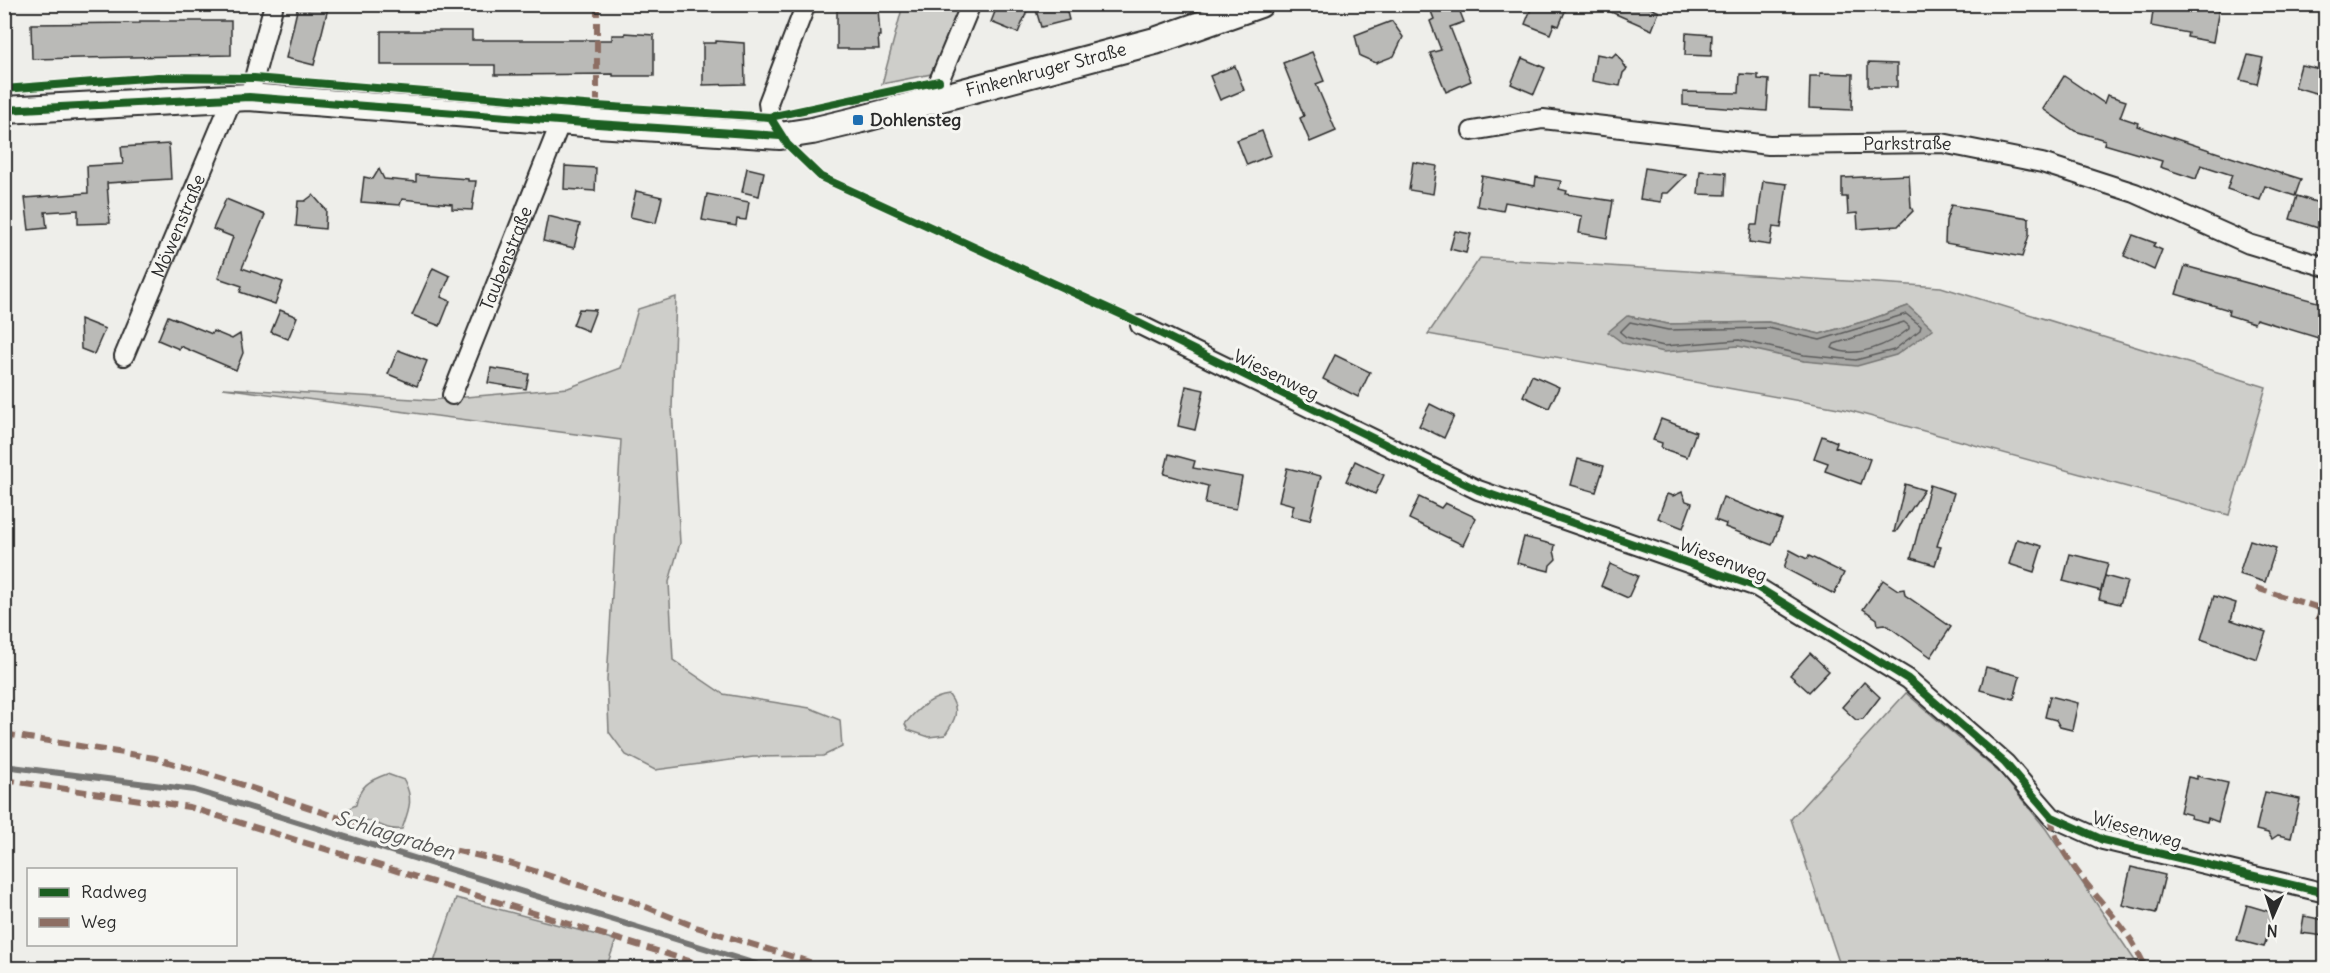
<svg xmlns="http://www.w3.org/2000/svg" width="2330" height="973" viewBox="0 0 2330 973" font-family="Delius,sans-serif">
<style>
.green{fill:#cececa;stroke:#7c7c7a;stroke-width:1.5;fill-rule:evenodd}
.water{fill:#a6a6a3;stroke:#757573;stroke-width:1.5}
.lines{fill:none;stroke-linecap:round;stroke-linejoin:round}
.shore{stroke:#5c5c5b;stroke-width:1.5}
.stream{stroke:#757573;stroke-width:6}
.building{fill:#babab7;stroke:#2b2b2b;stroke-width:1.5}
.street-casing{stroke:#2b2b2b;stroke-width:22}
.secondary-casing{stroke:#2b2b2b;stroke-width:30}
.street{stroke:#f6f6f2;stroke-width:18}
.secondary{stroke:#f6f6f2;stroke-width:26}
.quiet{stroke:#8d6e63;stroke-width:6;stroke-dasharray:12 6;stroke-linecap:butt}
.cycleway-casing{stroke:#f6f6f2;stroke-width:11}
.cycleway{stroke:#1b5e20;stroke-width:8}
.poi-dot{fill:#1f6fb2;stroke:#f6f6f2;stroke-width:2}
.labels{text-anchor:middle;stroke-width:6;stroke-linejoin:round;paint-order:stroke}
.street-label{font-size:18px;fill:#2b2b2b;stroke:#f6f6f2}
.poi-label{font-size:18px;font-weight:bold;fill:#2b2b2b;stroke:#f6f6f2;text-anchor:start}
.water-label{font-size:20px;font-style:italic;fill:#565655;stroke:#f6f6f2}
</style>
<rect width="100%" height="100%" fill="#eeeeea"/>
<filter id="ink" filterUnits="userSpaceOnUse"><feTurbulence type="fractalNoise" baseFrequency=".0167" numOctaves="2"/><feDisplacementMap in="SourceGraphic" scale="12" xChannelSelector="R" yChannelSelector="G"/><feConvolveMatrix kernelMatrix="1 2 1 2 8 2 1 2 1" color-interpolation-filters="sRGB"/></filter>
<g filter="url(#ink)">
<!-- green -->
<g class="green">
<path d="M903 5H961L931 74 882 84Z"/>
<path d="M1480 258 1941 287 2266 387 2229 515 1844 409 1428 334ZM1908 306 1804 361 1628 316 1668 324 1768 322 1820 334 1869 320Z"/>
<path d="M676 297 672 408 680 543 669 582 673 660 723 694 810 708 840 720 842 747 823 756 753 757 655 770 626 755 609 732 607 680 621 440 223 388 431 400 568 388 621 368 638 309Z"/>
<path d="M1906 693 2002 775 2046 829 2140 968H1841L1791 819Z"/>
<path d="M949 695C961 711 955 720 945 735L929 737 908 730 905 724C916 710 931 697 949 695Z"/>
<path d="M387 774 404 780C414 800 409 809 402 829 388 831 381 824 369 821 355 818 356 821 341 812L356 805C359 786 370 780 387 774Z"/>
<path d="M456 898 616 940 606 968H432Z"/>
</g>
<!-- water -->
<path class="water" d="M1908 306 1933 329 1896 355 1857 366 1804 361 1738 346 1664 352 1623 343 1608 332 1627 316 1668 324 1768 322 1820 334 1869 320Z"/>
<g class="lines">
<!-- shore -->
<g class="shore">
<path d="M1906 314 1921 326 1920 330 1894 350 1856 360 1804 355 1739 340 1664 346 1626 337 1620 332 1630 322 1668 330 1768 328 1820 340Z"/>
<path d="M1904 322 1909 326V329C1890 344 1856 360 1832 348L1834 344Z"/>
</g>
<!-- stream -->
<path class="stream" d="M4 766 194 790 769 968"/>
</g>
<!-- building -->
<g class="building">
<path d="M310 4H329L314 65 286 58 298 6 309 9Z"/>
<path d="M998 4H1030L1018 33 991 22Z"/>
<path d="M1057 4H1065L1069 20 1041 27 1036 10Z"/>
<path d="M1428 4H1457L1464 22 1450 27 1471 81 1446 92 1430 53 1441 50 1430 21 1434 19Z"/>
<path d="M1533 4H1568L1559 26 1554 24 1550 34 1525 24Z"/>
<path d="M1593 4H1642L1659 12 1652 30Z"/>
<path d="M2154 4 2192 9 2193 4H2220L2213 42 2187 37 2188 33 2151 26Z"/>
<path d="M837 8H878L880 36H878L879 49H837Z"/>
<path d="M140 21H231V55L32 59 31 24 140 23Z"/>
<path d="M1392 21 1403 37 1394 56 1376 63 1360 56 1355 35Z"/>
<path d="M381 31H472V40H612V35H625V33L654 35V76H613V74L495 75V65H381Z"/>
<path d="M1686 33 1712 35 1711 56 1685 55Z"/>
<path d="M716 41 744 43 745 84 703 85V43H716Z"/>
<path d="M1312 52 1324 81 1316 84 1336 131 1310 142 1300 118 1304 116 1283 63Z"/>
<path d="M1616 53 1627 69 1623 73 1620 86 1592 81 1596 54 1612 57Z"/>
<path d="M2248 55 2263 58 2257 84 2240 80Z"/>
<path d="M1522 58 1545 68 1534 94 1511 84Z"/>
<path d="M1868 63 1897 64V87H1868Z"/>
<path d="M2301 65 2325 70V96L2295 87Z"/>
<path d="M1235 66 1244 90 1220 100 1210 76Z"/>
<path d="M1820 73 1853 74 1852 110 1809 108 1810 76H1820Z"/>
<path d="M1740 74 1758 75V79L1769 80 1767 111 1683 105V92L1739 93Z"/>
<path d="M2064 76 2104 103 2107 95 2126 101 2120 117 2138 123 2137 126 2282 174V173L2301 179 2295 196 2265 186 2260 200 2227 189 2232 175 2201 165 2196 179 2160 167 2162 161 2104 144 2105 140 2075 131 2043 109Z"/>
<path d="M1262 131 1271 155 1247 165 1237 140Z"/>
<path d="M169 144 171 179 107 183 110 223 78 224V210L45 212 47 228 29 230 25 198 88 193 87 166 123 164 121 147Z"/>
<path d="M1413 162 1437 166 1433 194 1409 190Z"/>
<path d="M565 166 596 168 595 191 564 189Z"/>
<path d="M747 168 764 172 759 196 742 192Z"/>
<path d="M1645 168 1686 175 1668 193H1662L1661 202 1640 199Z"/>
<path d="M379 169 384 179 416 182V175L468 179V181H476L472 210 452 209V204L402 199 400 205 361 202 364 177 373 179Z"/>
<path d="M1700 171 1726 173 1725 195 1698 194Z"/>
<path d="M1909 175 1911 207 1913 211 1898 226 1858 229 1857 213 1848 214 1847 197H1842V178Z"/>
<path d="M1482 176 1535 186 1536 177 1561 181 1559 189 1567 191 1566 194 1613 201 1607 238 1579 233 1582 216 1505 202 1503 211 1477 206Z"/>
<path d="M1763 181 1787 184 1781 228 1773 227 1770 245 1749 242 1751 225H1757Z"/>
<path d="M636 191 662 197 656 223 630 217Z"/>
<path d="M707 194 749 202 746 220 737 219 736 226 702 220Z"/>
<path d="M313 195 326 210 325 229 296 226 298 201H305Z"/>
<path d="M2297 196 2325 205 2318 228 2290 219Z"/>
<path d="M226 199 265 215 242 268 283 282 275 304 240 292 242 286 218 278 233 237 213 229Z"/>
<path d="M1951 205 2029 218V235L2022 257 1945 243 1946 221Z"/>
<path d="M548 216 580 224 574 248 543 241Z"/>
<path d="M1455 231 1471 234 1466 253 1450 249Z"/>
<path d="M2133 235 2155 243 2153 246 2162 250 2154 270 2124 256Z"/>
<path d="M2185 266 2325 304V340L2256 319 2254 323 2228 315 2229 310 2176 294Z"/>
<path d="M433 268 450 276 441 297 450 301 440 326 412 315Z"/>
<path d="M579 309 596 310 588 331 573 325Z"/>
<path d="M280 310 297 317 288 339 271 332Z"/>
<path d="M168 316 212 334 213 331 232 339 240 334 243 353 236 370 180 346 179 349 158 340Z"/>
<path d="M80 319 105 329 94 354 81 349Z"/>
<path d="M398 350 427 361 417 386 388 374Z"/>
<path d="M1335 355 1370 372 1358 397 1323 379Z"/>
<path d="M491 368 529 374 526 389 488 383Z"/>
<path d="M1532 375 1559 387 1549 408 1523 396Z"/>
<path d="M1186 386 1204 390 1195 430 1178 426Z"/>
<path d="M1430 404 1454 416 1444 438 1419 426Z"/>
<path d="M1661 419 1696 432 1687 457 1661 448 1662 443 1653 440Z"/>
<path d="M1822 436 1837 442 1835 447 1870 459 1861 484 1825 471 1828 463 1814 458Z"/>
<path d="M1169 454 1195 461 1193 468 1242 477 1236 509 1205 504 1208 486 1164 474Z"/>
<path d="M1578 459 1604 466 1596 492 1571 485Z"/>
<path d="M1355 461 1384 475 1375 494 1346 481Z"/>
<path d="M1287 468 1321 476 1310 520 1291 516 1294 505 1279 501Z"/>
<path d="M1905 484 1924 490 1896 532H1894Z"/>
<path d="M1930 485 1954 493 1937 546 1941 547 1935 565 1911 558Z"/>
<path d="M1682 492 1686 501 1692 503 1683 528 1658 518 1667 494 1673 496Z"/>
<path d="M1419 497 1441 508 1445 503 1475 517 1476 518 1463 545 1409 519Z"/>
<path d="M1723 497 1782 520 1772 545 1725 527 1726 524 1715 520Z"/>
<path d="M1524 537 1555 545 1554 551 1556 559 1550 565 1549 571 1517 563Z"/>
<path d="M2017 539 2042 546 2034 572 2009 564Z"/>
<path d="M2250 540 2276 548 2265 582 2239 574Z"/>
<path d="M1790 550 1807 559 1809 556 1844 573 1834 594 1784 568Z"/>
<path d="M2070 554 2108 563 2101 591 2063 581Z"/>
<path d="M1610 564 1638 576 1628 598 1601 586Z"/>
<path d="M2105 576 2127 582 2120 604 2099 599Z"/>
<path d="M1883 580 1898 590 1904 589 1905 595 1951 627 1931 657 1885 624 1878 625 1877 619 1863 609Z"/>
<path d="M2214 596 2236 603 2231 620 2266 632 2257 659 2201 639Z"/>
<path d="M1810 653 1829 671 1809 692 1790 675Z"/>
<path d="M1986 667 2020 676 2014 699 1980 690Z"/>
<path d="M1864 682 1880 697 1863 719 1856 720 1842 707Z"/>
<path d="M2050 696 2078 703 2072 730 2060 727 2056 720 2045 717Z"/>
<path d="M2197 776 2228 783 2218 822 2208 818 2207 822 2190 818 2191 815 2180 812 2188 777 2197 779Z"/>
<path d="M2265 792 2300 799 2291 838 2278 835 2272 839 2268 833 2256 830Z"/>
<path d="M2131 867 2165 875 2156 913 2122 905Z"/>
<path d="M2247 905 2274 913 2264 947 2237 940Z"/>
<path d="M2304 916 2325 920 2324 936 2301 933Z"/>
</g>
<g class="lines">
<!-- street casing -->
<g class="street-casing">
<g id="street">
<path d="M249 97 274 4"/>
<path d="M945 97 939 81 971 4"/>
<path id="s1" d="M1472 131 1543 119 1769 145 1942 143 2042 163 2135 193 2249 244 2326 267"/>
<path d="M780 136 770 117 768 103 806 4"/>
<path d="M1140 325 1478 490 1757 587 1908 679 2005 763 2052 817 2103 840 2326 893"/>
<path id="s2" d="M124 356 233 97"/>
<path id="s3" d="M452 395 561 121"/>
</g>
</g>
<!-- secondary casing -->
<g class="secondary-casing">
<g id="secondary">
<path id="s4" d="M4 110 249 97 597 124 780 136 812 131 858 120 1155 41 1260 4"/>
</g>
</g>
<!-- street -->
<use href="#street" class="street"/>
<!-- secondary -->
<use href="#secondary" class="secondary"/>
<!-- quiet -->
<g class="quiet">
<path d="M597 4V109"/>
<path d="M2256 588 2326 610"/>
<path d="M2316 616 2326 619"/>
<path d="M4 734 155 758 237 783 392 836 506 862 572 883 631 901 696 927 829 968"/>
<path d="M4 780 189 807 712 968"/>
<path d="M2052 817C2050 851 2112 910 2131 940 2137 949 2141 959 2146 968"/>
</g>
<!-- cycleway casing -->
<g class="cycleway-casing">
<g id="cycleway">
<path d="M4 89 158 77 254 78 597 106 770 117 939 81"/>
<path d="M4 110 249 97 597 124 780 136"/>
<path d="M770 117 787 144 821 177 1127 317 1478 490 1757 587 1908 679 2005 763 2052 817 2103 840 2326 893"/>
</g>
</g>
<!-- cycleway -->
<use href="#cycleway" class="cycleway"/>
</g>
</g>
<!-- markers -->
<rect class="poi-dot" x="852" y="114" width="12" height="12" rx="3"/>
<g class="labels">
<!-- street labels -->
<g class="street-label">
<text dy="6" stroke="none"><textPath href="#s4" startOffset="1052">Finkenkruger Straße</textPath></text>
<text dy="6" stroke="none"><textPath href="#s1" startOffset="438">Parkstraße</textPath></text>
<text dy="6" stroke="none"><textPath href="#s2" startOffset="141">Möwenstraße</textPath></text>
<text dy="6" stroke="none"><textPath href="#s3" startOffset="147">Taubenstraße</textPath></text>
<text transform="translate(1276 375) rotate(26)" y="6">Wiesenweg</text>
<text transform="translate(1723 560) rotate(21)" y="6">Wiesenweg</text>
<text transform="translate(2137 830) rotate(16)" y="6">Wiesenweg</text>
</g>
<!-- poi labels -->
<g class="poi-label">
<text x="870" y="126">Dohlensteg</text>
</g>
<!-- water labels -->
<g class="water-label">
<text transform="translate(395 835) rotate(17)" y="7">Schlaggraben</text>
</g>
</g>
<!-- margin -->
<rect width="2330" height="973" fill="none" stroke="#f6f6f2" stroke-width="24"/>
<rect x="12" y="12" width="2306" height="949" fill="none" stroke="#2b2b2b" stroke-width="2" filter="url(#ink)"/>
<!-- legend -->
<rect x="27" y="868" width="210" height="78" fill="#f6f6f2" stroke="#a5a5a2" stroke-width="1.5"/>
<rect x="39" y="888" width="30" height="9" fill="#1b5e20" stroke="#a5a5a2" stroke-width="1.5"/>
<text x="81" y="898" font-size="18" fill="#2b2b2b">Radweg</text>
<rect x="39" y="918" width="30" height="9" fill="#8d6e63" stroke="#a5a5a2" stroke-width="1.5"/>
<text x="81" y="928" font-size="18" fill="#2b2b2b">Weg</text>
<!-- north arrow -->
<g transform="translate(2273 916) rotate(183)" stroke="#f6f6f2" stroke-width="4.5" paint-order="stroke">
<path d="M0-4.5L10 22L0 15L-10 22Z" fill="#2b2b2b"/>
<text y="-9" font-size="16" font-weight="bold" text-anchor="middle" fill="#2b2b2b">N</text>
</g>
</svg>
